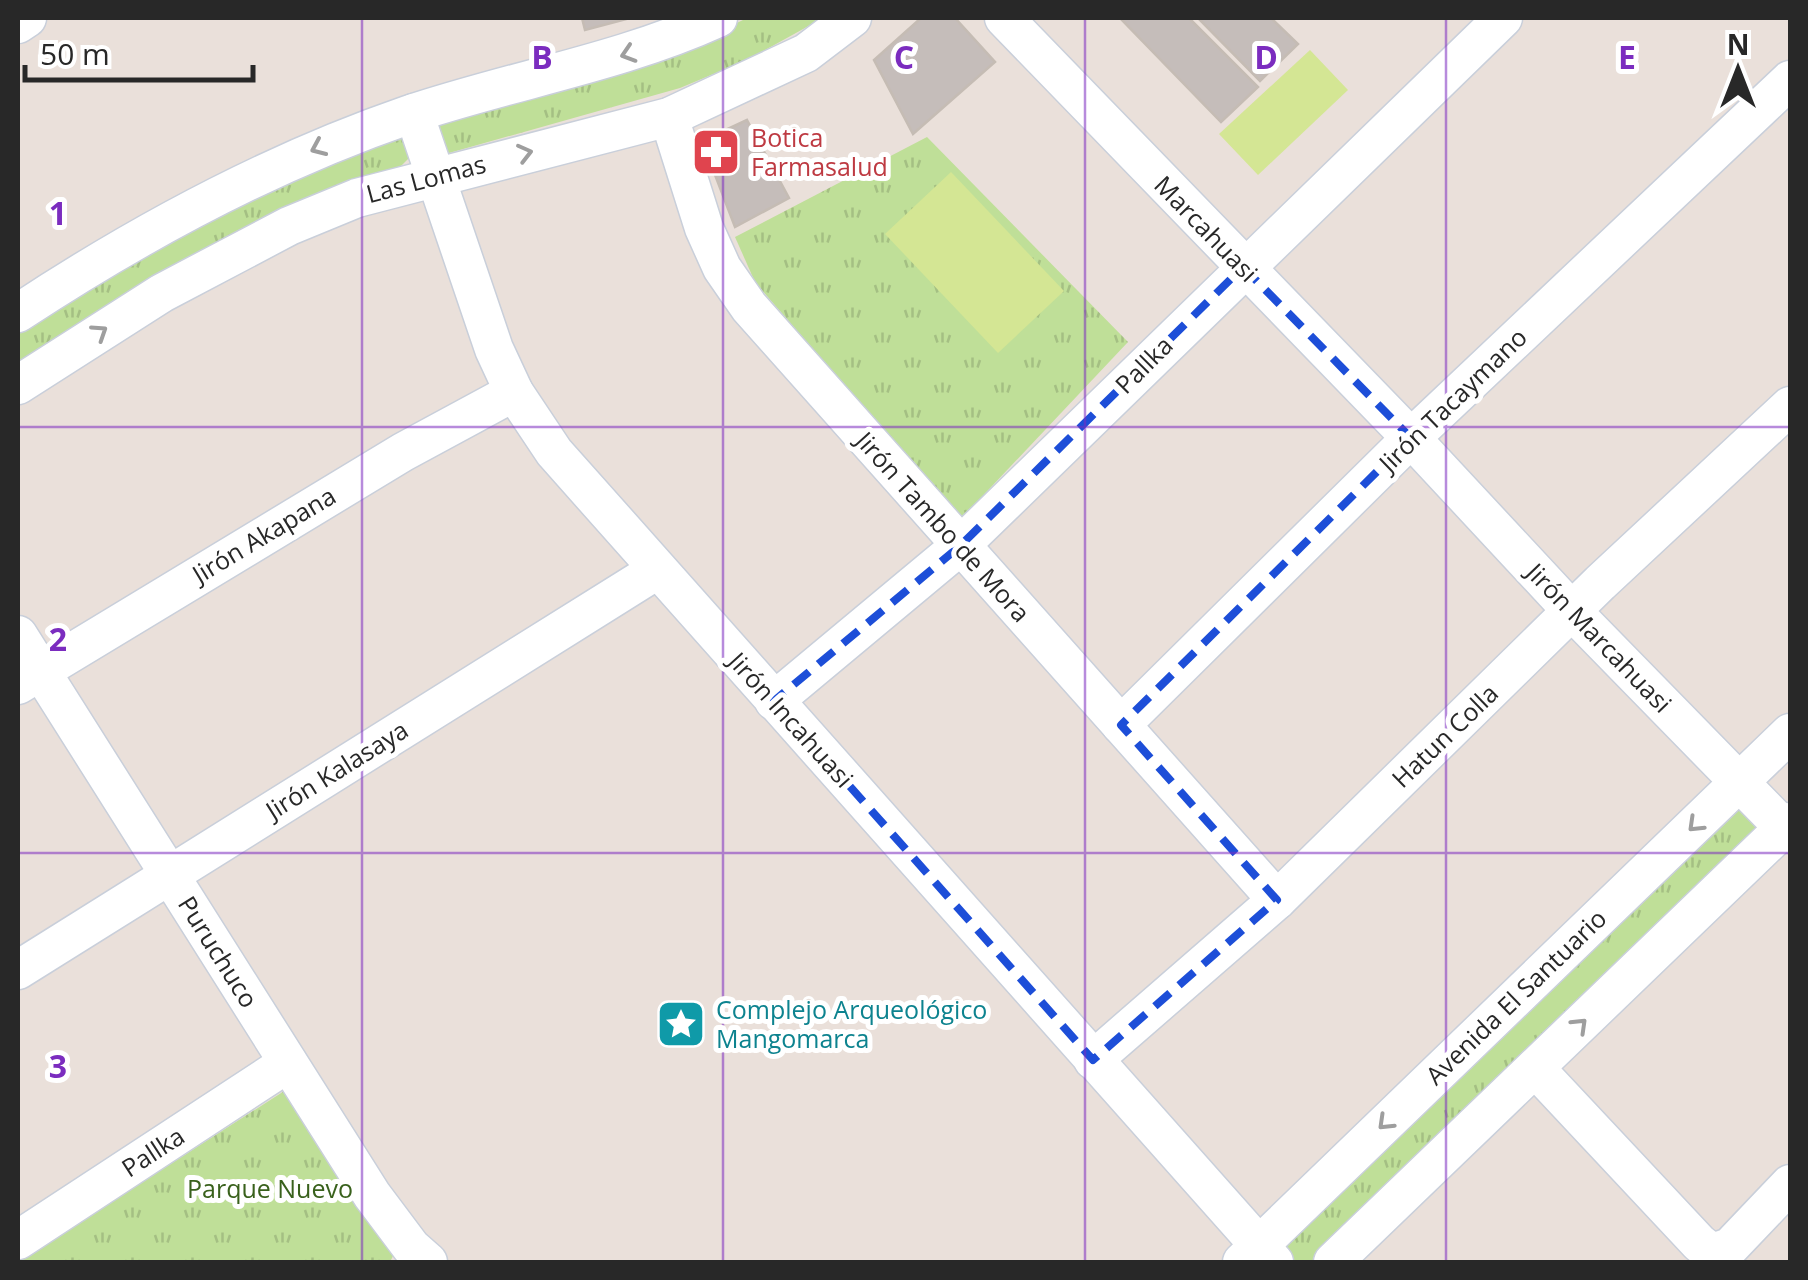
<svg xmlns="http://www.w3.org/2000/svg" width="1808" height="1280" viewBox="0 0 1808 1280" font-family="'Open Sans',sans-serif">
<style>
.grass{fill:url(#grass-tufts)}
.pitch{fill:#d4e694}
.building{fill:#c5bdba;stroke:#c5bcb4;stroke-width:2.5}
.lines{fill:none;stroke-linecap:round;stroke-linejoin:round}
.minor-casing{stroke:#c9cfda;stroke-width:41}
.minor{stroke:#fff;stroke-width:38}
.oneway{stroke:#9e9e9e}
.marked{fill:none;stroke:#1d4ed8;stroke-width:8;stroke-dasharray:20 12;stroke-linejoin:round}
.grid{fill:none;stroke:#7b2cbf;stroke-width:2.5;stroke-opacity:0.55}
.labels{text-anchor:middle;stroke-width:10;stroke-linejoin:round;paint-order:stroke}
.health-label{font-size:25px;fill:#be3a42;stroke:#fff;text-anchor:start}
.street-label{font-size:25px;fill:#282828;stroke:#fff}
.culture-label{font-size:25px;fill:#0d838f;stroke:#fff;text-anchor:start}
.park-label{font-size:25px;fill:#39611c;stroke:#fff}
.grid-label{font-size:32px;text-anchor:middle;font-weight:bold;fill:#7b2cbf;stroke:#fff;stroke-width:10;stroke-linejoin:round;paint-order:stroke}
</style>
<defs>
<pattern id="grass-tufts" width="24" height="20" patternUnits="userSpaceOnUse" patternTransform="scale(2.5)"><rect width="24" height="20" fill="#bfdf98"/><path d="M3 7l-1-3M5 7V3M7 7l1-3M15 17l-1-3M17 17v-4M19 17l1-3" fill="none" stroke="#a4bf83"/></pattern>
</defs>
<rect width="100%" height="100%" fill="#eae0da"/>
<!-- grass -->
<g class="grass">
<path d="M747 18H823L747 60 680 88 449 153 442 146 437 129 445 118 676 53Z"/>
<path d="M401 136 411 156 398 169 18 371V328L258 186Z"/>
<path d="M927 137 1128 342 960 520 755 282 735 237Z"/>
<path d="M1730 810H1743L1760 823 1755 837 1316 1262H1296L1282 1251 1288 1234Z"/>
<path d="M292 1086 398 1246 390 1262H18Z"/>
</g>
<!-- pitch -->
<g class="pitch">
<path d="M1310 50 1348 90 1258 175 1219 134Z"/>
<path d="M951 172 1064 291 998 353 885 234Z"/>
</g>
<!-- building -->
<g class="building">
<path d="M582 18H630L585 30Z"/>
<path d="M921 18H955L995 62 913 134 874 60Z"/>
<path d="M1120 18H1189L1258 87 1221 122Z"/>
<path d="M1198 18H1271L1298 44 1260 81Z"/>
<path d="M747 120 789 198 735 227 702 141Z"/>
</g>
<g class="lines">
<!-- minor casing -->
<g class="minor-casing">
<g id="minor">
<path d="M1004 18 1411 438 1571 610 1790 834"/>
<path d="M18 24 27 18"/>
<path d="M414 113 494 349 514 392 554 452 1274 1262"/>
<path d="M669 117 704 228 722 268 749 307 1277 900"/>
<path d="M18 313C141 232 269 163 408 115 512 80 619 63 718 18"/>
<path d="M18 385 162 293 289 226 357 198 669 117 806 53 852 18"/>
<path d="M18 635 372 1195 411 1247 428 1262"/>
<path d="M18 685 403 452 514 392"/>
<path d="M774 701 960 546 1503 18"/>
<path d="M1121 725 1411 438 1790 80"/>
<path d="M18 970 657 570"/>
<path d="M1093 1060 1277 900 1600 583 1790 406"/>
<path d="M1535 1068 1699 1243 1723 1262"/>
<path d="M18 1240 288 1063"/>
<path d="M1712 1253 1730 1247 1790 1184"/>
<path d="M1242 1262 1790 733"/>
<path d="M1333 1262 1790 822"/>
</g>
</g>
<!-- minor -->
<use href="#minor" class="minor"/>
</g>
<!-- one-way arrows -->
<defs><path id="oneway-chevron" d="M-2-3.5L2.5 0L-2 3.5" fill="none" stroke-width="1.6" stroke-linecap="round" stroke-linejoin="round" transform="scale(2.5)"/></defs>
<g class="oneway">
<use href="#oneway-chevron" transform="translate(628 54) rotate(162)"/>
<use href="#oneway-chevron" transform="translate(318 148) rotate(156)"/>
<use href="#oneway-chevron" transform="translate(525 153) rotate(-14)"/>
<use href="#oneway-chevron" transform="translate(100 332) rotate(-33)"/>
<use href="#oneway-chevron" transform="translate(1695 825) rotate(136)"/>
<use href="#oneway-chevron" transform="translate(1580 1025) rotate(-44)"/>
<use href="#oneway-chevron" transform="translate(1385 1123) rotate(136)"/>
</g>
<!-- marked area -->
<path class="marked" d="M1243 267 1411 438 1121 725 1277 900 1093 1060 774 701 960 546Z"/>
<!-- grid -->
<path class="grid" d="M362 18V1262M723 18V1262M1085 18V1262M1446 18V1262M18 427H1790M18 853H1790"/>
<!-- icons -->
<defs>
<g id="pharmacy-square" transform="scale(2.5)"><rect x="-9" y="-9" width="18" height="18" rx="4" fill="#e0444e" stroke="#fff"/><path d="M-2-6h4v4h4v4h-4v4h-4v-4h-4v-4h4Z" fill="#fff"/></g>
<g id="sight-square" transform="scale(2.5)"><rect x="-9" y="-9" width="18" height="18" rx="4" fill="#0f9aa8" stroke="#fff"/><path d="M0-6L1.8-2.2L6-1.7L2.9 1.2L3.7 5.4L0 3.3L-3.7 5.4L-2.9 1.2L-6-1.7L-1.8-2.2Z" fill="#fff"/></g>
</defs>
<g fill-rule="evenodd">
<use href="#pharmacy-square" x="716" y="152"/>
<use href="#sight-square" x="681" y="1024"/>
</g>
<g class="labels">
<!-- health labels -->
<g class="health-label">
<text x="751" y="147">Botica<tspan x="751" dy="29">Farmasalud</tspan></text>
</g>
<!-- street labels -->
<g class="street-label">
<text transform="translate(426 179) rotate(-15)" y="9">Las Lomas</text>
<text transform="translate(1206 229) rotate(46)" y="9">Marcahuasi</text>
<text transform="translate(1144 365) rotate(-45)" y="9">Pallka</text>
<text transform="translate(1453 400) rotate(-44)" y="9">Jirón Tacaymano</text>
<text transform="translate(943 527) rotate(48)" y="9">Jirón Tambo de Mora</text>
<text transform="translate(264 535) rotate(-31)" y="9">Jirón Akapana</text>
<text transform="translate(1599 638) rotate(46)" y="9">Jirón Marcahuasi</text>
<text transform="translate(791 720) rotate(48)" y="9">Jirón Incahuasi</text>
<text transform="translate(1445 736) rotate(-44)" y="9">Hatun Colla</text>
<text transform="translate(337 770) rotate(-32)" y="9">Jirón Kalasaya</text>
<text transform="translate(218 952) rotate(58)" y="9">Puruchuco</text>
<text transform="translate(1516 997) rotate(-44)" y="9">Avenida El Santuario</text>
<text transform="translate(153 1152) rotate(-33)" y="9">Pallka</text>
</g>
<!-- culture labels -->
<g class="culture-label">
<text x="716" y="1019">Complejo Arqueológico<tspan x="716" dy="29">Mangomarca</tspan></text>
</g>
<!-- park labels -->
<g class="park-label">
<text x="270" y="1198">Parque Nuevo</text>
</g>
</g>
<g class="grid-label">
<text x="542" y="69">B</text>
<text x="904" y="69">C</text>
<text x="1266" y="69">D</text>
<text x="1627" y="69">E</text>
<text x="58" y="225">1</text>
<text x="58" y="651">2</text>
<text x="58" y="1078">3</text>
</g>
<!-- border -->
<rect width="1808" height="1280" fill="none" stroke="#282828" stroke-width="40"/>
<!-- north arrow -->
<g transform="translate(1738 70)" stroke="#ffffff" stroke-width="8" paint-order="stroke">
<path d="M0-8L18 38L0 25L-18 38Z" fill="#282828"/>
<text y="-15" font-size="28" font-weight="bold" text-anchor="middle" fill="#282828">N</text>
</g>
<!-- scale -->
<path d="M25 65v15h228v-15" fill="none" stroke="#282828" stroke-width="5"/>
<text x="40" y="65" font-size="30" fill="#282828" stroke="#ffffff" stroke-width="8" paint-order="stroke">50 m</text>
</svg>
